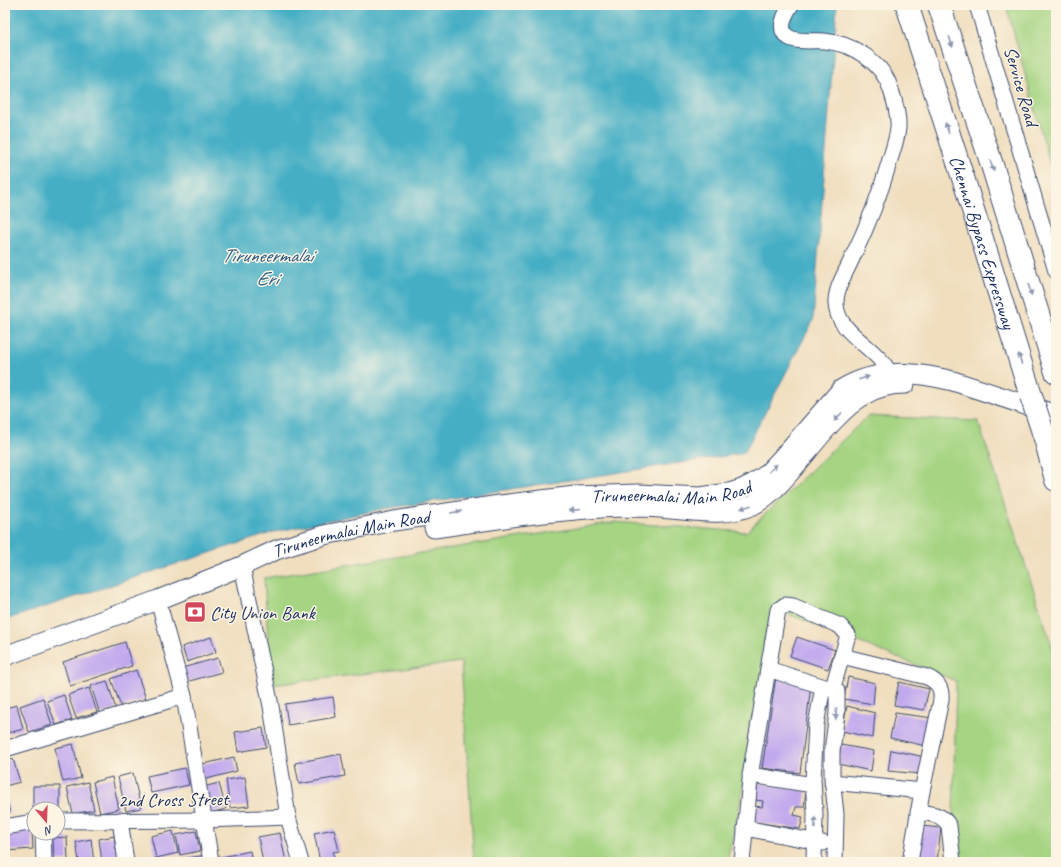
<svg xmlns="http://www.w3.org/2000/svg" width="1061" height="867" viewBox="0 0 1061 867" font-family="Caveat,sans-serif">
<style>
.green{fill:#a5d482;stroke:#608270}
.water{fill:#45aec5;stroke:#306e92}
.building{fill:#c1a9ee}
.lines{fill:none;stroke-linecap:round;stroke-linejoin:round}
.minor-casing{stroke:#3b496c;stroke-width:17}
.major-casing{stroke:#3b496c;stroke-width:21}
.highway-casing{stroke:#3b496c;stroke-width:24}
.minor{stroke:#fff;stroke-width:15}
.major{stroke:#fff;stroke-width:19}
.highway{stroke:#fff;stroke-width:22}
.highway-bridge-casing{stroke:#3b496c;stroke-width:24;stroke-linecap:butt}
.highway-bridge{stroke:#fff;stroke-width:22}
.oneway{fill:#8d97ae}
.labels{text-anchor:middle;stroke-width:3;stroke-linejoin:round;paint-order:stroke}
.street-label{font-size:19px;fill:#1b2f5e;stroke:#fcf5e5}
.poi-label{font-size:19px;fill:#1b2f5e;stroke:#fcf5e5;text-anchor:start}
.water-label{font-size:20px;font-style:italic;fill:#2a5b82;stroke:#fcf5e5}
</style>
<rect width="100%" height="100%" fill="#fcf5e5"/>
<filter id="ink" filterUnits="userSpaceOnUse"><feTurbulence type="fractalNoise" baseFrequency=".025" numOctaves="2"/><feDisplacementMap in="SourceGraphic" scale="8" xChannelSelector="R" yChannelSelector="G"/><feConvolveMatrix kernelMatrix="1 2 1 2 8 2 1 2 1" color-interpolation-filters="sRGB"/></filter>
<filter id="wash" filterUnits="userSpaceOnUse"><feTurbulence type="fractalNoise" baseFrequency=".012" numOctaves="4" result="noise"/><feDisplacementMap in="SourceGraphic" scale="16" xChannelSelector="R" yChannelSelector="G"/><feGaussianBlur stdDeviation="0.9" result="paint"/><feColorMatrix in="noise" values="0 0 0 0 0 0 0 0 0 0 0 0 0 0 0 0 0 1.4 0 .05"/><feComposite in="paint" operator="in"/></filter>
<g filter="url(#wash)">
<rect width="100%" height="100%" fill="#f0debe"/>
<!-- green -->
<g class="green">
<path d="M1006 5H1056V186Z"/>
<path d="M868 416 978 421 1056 658V862H952L956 681 783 612 727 862H474L461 662 271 685 264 578 615 522 746 532Z"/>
</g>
<!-- water -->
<path class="water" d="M5 5H837L813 321 744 453 383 509 274 532 5 620Z"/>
<g id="blocks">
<!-- building -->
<g class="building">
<path d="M211 637 216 652 187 662 182 647Z"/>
<path d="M797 637 835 650 828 669 790 656Z"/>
<path d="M125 642 132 666 70 686 63 662Z"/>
<path d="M218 658 222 672 186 682 182 668Z"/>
<path d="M136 670 146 699 121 707 111 679Z"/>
<path d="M776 677 811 685 800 773 762 768Z"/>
<path d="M848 677 875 683 873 704 844 699Z"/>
<path d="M107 681 116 709 100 714 91 686Z"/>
<path d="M899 682 929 689 924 710 894 705Z"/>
<path d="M89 688 97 712 76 718 68 695Z"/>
<path d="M64 695 72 720 56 725 47 701Z"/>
<path d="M333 697 336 717 288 725 285 704Z"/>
<path d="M43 698 52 725 29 732 20 706Z"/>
<path d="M17 705 23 729 9 733 5 719V708Z"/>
<path d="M847 706 875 713 873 738 842 731Z"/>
<path d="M895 713 933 718 926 746 890 738Z"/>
<path d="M263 728 266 747 238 752 235 732Z"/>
<path d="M73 744 81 778 63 782 55 748Z"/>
<path d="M841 745 874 751 871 771 838 764Z"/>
<path d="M891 750 925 757 921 774 888 771Z"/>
<path d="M341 754 345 776 299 784 295 763Z"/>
<path d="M234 757 237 771 203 780 199 765Z"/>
<path d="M13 759 20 782 5 786V762Z"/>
<path d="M185 768 189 785 151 793 147 776Z"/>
<path d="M133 773 141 808 126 811 118 777Z"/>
<path d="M112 777 119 809 100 813 93 782Z"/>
<path d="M245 777 249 806 230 808 226 780Z"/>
<path d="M88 782 94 810 73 814 67 787Z"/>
<path d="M219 783 226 809 210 813 203 787Z"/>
<path d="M758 783 806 791 804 807H796L794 815 803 817 800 829 754 822V806L762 807 763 801 755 800Z"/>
<path d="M33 786H60V811H58V809H33Z"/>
<path d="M5 793 10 813 5 814Z"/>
<path d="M921 826 941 828 937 862H915Z"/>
<path d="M334 829 339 851 333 852 335 862H320L314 833Z"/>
<path d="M32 831 33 849 5 851V833Z"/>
<path d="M173 831 178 853 156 858 151 836Z"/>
<path d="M196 831 200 851 180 855 176 835Z"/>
<path d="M280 833 286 862H263L258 837Z"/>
<path d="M114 836 118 861 102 862 99 839Z"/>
<path d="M67 837 68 861H54L53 838Z"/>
<path d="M91 839 94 862H79L76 842Z"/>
<path d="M250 851 252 862H218L217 858Z"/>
<path d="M205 855 206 862H173V861Z"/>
</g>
</g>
</g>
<g filter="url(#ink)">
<use href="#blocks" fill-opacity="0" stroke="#3b496c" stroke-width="1"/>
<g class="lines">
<!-- minor casing -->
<g class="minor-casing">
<g id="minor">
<path d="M791 5C785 14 777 30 788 37 798 43 813 40 824 41 852 43 883 62 891 90 895 102 899 115 898 128 897 140 892 152 889 163 879 197 868 225 853 256 847 271 835 288 836 304 837 332 873 346 886 367 889 372 890 378 891 384"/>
<path d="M977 5 1056 271"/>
<path d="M242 566 271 706 288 817 301 862"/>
<path d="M158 600 184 696 211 862"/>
<path d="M842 656 927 677C938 682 942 688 941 700L922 791"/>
<path d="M768 669 828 688"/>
<path d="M5 749 184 696"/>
<path d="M750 775 813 785"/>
<path d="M832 782 922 791 910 862"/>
<path d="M918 812C930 814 942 813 949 826L953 862"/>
<path d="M120 820 126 862"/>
<path d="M58 821 204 820 288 817"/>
<path d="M5 827 34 822"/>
<path d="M745 828 823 843"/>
<path d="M43 833 44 862"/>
<path d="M742 862 751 770 778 610 785 605 793 606 840 626 848 635 833 687"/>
<path d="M814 862 815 813 813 780 816 725 822 692 828 688 833 687 837 691V713L832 751V777L836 814 835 862"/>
</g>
</g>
<!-- major casing -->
<g class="major-casing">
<g id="major">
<path d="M434 528C497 519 560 509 624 507 636 507 648 507 660 508 690 510 724 518 753 505 768 497 780 484 791 471 812 447 837 411 864 395 877 387 891 384 905 384"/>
<path id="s1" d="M5 656 158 600 242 566 276 550 324 535 394 521 500 505 575 496 638 494 700 497 729 493 742 489 754 483 766 475 781 459 842 389C878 367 914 372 953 381L1056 415"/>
</g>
</g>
<!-- highway casing -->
<g class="highway-casing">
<g id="highway">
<path id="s2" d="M907 5 965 184 1031 396"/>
<path d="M939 5 992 165 1056 372"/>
<path d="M1045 438 1056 480"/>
</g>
</g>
<!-- minor -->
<use href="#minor" class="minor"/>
<!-- major -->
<use href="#major" class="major"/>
<!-- highway -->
<use href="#highway" class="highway"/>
<!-- highway-bridge casing -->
<g class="highway-bridge-casing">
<path id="highway-bridge" d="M1031 396 1045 438"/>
</g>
<!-- highway-bridge -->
<use href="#highway-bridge" class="highway-bridge"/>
</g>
<!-- one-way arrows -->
<defs><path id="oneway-solid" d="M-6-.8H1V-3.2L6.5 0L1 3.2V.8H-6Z"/></defs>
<g class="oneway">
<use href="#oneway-solid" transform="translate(951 42) rotate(72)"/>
<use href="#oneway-solid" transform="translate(947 128) rotate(-108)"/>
<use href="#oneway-solid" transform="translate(992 166) rotate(72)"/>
<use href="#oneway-solid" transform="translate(1030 290) rotate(73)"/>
<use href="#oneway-solid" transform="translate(1020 359) rotate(-107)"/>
<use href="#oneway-solid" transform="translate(864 378) rotate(-18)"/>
<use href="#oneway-solid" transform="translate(838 417) rotate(132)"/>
<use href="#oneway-solid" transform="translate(773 468) rotate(-45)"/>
<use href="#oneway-solid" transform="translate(746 507) rotate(162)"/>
<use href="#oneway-solid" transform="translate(575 510) rotate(175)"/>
<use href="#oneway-solid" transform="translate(456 512) rotate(-9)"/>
<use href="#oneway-solid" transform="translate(836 714) rotate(95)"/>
<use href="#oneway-solid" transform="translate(815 823) rotate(-89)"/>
</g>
</g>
<!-- icons -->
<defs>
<g id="bank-square" transform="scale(1.15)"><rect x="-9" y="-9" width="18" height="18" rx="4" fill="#d1495b" stroke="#fcf5e5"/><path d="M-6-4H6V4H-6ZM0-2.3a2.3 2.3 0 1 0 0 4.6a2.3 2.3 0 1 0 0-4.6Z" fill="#fff"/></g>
</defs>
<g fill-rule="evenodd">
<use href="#bank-square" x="195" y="612"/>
</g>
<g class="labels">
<!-- street labels -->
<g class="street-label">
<text transform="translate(1022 86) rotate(74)" y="7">Service Road</text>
<text dy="7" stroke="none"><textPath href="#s2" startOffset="249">Chennai Bypass Expressway</textPath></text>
<text dy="7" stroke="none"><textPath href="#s1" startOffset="692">Tiruneermalai Main Road</textPath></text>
<text dy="7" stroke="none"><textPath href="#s1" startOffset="368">Tiruneermalai Main Road</textPath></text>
<text transform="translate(173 799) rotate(-1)" y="7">2nd Cross Street</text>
</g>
<!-- poi labels -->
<g class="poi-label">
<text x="210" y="619">City Union Bank</text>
</g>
<!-- water labels -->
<g class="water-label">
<text x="267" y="262">Tiruneermalai<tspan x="267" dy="23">Eri</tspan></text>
</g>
</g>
<!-- margin -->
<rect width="1061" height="867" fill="none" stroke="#fcf5e5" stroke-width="20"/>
<!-- north arrow -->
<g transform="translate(46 821) rotate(161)"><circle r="19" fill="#fcf5e5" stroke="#a2a6af"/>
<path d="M0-3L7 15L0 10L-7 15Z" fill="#d1495b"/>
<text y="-6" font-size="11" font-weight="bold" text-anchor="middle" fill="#1b2f5e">N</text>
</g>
</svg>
